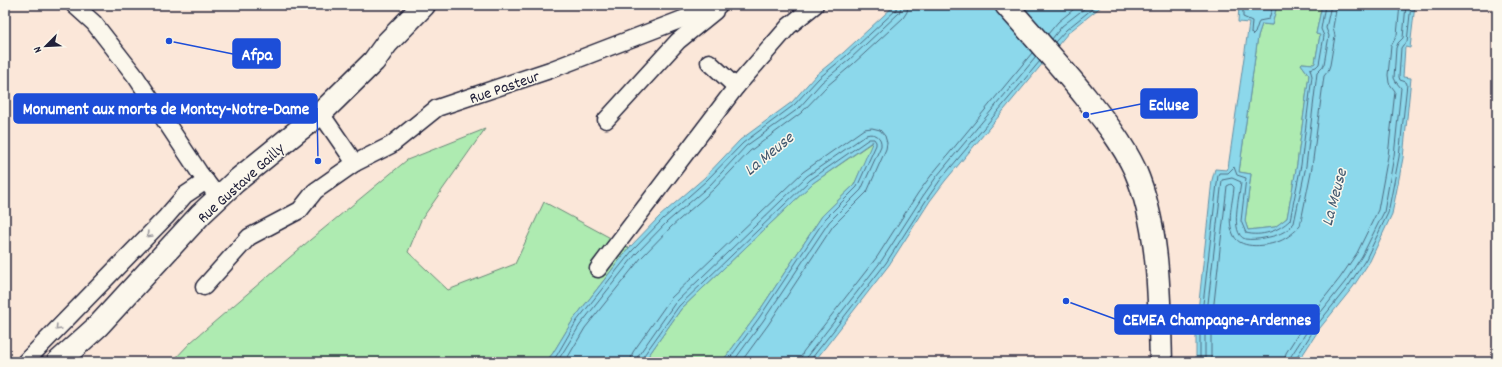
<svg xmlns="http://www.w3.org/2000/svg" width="1502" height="367" viewBox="0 0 1502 367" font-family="Dekko,sans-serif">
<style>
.green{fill:#aeebb1;stroke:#688676}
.water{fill:#8cd8eb;stroke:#628fa5}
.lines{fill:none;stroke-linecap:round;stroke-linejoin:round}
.shore{stroke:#4c6b81;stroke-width:1}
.street-casing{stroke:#22223b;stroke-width:19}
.secondary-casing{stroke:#22223b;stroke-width:25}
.street{stroke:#fbf7ec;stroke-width:16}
.secondary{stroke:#fbf7ec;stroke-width:22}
.oneway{stroke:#99979c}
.labels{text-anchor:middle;stroke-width:3;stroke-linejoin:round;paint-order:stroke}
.street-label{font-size:16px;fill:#22223b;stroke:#fbf7ec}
.water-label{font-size:17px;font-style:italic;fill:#425970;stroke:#fbf7ec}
.leader{fill:none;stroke:#1d4ed8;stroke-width:1.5}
.callout-dot{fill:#1d4ed8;stroke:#fbf7ec;stroke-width:1.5}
.callout{fill:#1d4ed8;stroke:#1d4ed8;stroke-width:1.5}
.callout-label{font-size:17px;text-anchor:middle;font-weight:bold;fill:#fff}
</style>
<rect width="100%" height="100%" fill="#fbe7d9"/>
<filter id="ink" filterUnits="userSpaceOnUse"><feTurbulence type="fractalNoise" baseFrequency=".025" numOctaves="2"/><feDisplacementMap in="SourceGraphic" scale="8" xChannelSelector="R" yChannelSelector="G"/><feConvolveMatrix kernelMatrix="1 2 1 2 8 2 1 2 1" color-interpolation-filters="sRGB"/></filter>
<g filter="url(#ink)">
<!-- green -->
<g class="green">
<path d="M1277 5H1322L1316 34 1320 35 1315 63 1314 64 1302 63 1301 64 1309 75 1297 164 1287 218 1275 227 1248 230 1245 221 1251 174 1239 172 1258 36 1262 24 1272 25Z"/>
<path d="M485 129 421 220 408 252 448 290 515 264 544 202 629 248 573 320 553 353 546 362H172L191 342 310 240 407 160Z"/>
<path d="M874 141 854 185 822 216 756 316 722 362H644L681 309 813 183Z"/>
</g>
<!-- water -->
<g class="water">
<path d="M895 5H1103L1068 33 945 181 930 201 889 265 814 362H722L756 316 822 216 854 185 873 141 813 183 681 309 644 362H546L553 353 573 320 629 248 660 216 704 178 740 140 792 102 816 75 843 53Z"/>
<path d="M1239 5H1277L1272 25 1262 24 1258 36 1239 172 1251 174 1245 221 1248 230 1275 227 1287 218 1297 164 1309 75 1301 64 1302 63 1314 64 1315 63 1320 35 1316 34 1322 5H1415L1410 48 1405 47 1403 77 1411 78 1403 158 1392 214 1370 261 1353 287 1320 328 1298 362H1196V330L1212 180 1215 169 1227 170 1228 168 1249 23 1238 22Z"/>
</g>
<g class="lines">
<!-- shore -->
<g class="shore">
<path d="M1243 5V17L1252 21 1251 33 1253 35 1255 33 1259 21 1269 19 1273 5"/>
<path d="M1048 34 1058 22 1079 5"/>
<path d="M1052 39 1062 26 1089 5"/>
<path d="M1055 42 1066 30 1097 5"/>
<path d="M551 362 557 355 576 322 632 251 663 219 706 181 743 143 794 105 819 78 846 56 896 10 897 5"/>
<path d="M557 362 580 325 636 254 667 222 710 185 746 146 798 109 822 82 849 60 899 13 902 5"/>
<path d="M565 362 585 328 641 258 671 227 714 189 750 151 801 113 827 86 853 64 903 18 907 12 908 5"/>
<path d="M630 362 633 352 671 298 803 172 864 129 872 128 880 130 885 136 887 143 886 149 867 192 833 226 768 325 741 362"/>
<path d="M636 362 638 356 675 303 807 176 866 135C875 132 882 137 881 146L861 190 829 222 763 321 733 362"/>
<path d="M641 362 642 358 679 306 810 180 869 139H874L876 142V145L857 187 825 219 759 318 727 362"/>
<path d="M800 362 803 352 877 257 918 193 933 173 1032 53"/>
<path d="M806 362 808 355 882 260 923 196 937 176 1036 57"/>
<path d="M811 362 812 358 886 263 927 199 941 179 1040 61"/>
<path d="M1200 362V330L1218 175 1219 173H1228L1234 167 1237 175 1246 178 1241 221 1246 233C1261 237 1279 231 1290 220L1301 165 1312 76 1310 69 1316 67 1319 64 1324 36 1321 29 1325 5"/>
<path d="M1205 362V330L1222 180 1232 178 1241 182C1240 195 1229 233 1245 239 1251 240 1259 239 1264 238 1276 236 1286 233 1294 223L1306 166 1317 73 1322 68 1324 64 1329 36 1326 28 1331 5"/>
<path d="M1211 362V330L1227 186 1231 184 1234 187C1233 203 1226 220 1234 236 1241 250 1268 246 1280 241 1287 238 1295 232 1300 226L1312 167 1324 76 1328 71 1330 65 1335 36 1333 27 1337 5"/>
<path d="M1284 362 1286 353 1307 320 1340 278 1357 253 1378 210 1388 156 1395 91 1389 83 1388 75 1391 46 1397 35 1400 5"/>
<path d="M1290 362 1291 356 1313 322 1345 282 1362 256 1384 212 1394 156 1401 88 1396 82 1394 78 1396 48 1398 43 1403 38 1406 5"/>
<path d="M1295 362 1296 358 1317 325 1349 285 1366 259 1388 213 1399 157 1407 84 1406 82 1400 80 1399 77 1401 48 1403 45 1407 42 1411 5"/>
</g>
<!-- street casing -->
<g class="street-casing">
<g id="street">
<path d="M74 5 94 23 136 77 199 172 212 189"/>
<path d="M709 62 736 87"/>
<path d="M320 114 326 121 355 163 391 145 437 108 550 70 719 5"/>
<path d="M606 120 678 41 715 11"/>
<path d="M598 269 736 87 789 26 815 5"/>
<path d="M204 287 249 237 300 210 315 191 355 163"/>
<path d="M25 362 166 217 185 195 206 181"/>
</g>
</g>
<!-- secondary casing -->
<g class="secondary-casing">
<g id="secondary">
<path d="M1006 5C1031 33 1056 61 1080 90 1100 115 1121 140 1135 170 1160 228 1159 300 1161 362"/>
<path d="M58 362 98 326 201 214 235 182 299 130 320 114 374 61 387 43 424 5"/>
</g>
</g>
<!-- street -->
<use href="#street" class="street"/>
<!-- secondary -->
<use href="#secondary" class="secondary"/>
</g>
<!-- one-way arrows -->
<defs><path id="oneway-chevron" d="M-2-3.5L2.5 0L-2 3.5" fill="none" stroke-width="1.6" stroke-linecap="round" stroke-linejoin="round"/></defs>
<g class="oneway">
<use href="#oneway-chevron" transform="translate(149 235) rotate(134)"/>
<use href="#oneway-chevron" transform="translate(58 328) rotate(134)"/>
</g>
</g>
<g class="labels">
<!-- street labels -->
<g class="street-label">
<text transform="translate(504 86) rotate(-19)" y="6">Rue Pasteur</text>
<text transform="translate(240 182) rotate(-42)" y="6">Rue Gustave Gailly</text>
</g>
<!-- water labels -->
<g class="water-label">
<text transform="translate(768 153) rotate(-39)" y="6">La Meuse</text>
<text transform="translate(1333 197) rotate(-75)" y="6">La Meuse</text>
</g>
</g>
<!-- callouts -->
<path class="leader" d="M169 41L233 54M1086 115L1141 104M318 161L317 108M1066 301L1115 319"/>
<g class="callout-dot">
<circle cx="169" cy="41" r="4"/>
<circle cx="1086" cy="115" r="4"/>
<circle cx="318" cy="161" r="4"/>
<circle cx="1066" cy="301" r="4"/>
</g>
<g class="callout">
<rect x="233" y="39" width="47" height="29" rx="4"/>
<rect x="1141" y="89" width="56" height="29" rx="4"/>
<rect x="14" y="94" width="303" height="29" rx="4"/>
<rect x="1115" y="305" width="204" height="29" rx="4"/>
</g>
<g class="callout-label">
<text x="257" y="60">Afpa</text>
<text x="1169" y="110">Ecluse</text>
<text x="166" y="114">Monument aux morts de Montcy-Notre-Dame</text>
<text x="1217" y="325">CEMEA Champagne-Ardennes</text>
</g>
<!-- margin -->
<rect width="1502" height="367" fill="none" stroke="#fbf7ec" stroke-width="20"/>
<rect x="10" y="10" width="1482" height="347" fill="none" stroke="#22223b" stroke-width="1.5" filter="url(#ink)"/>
<!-- north arrow -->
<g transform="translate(46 46) rotate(246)" stroke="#fbf7ec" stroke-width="3" paint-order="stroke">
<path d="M0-3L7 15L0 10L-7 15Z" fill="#22223b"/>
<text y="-6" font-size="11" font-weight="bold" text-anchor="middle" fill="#22223b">N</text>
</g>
</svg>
